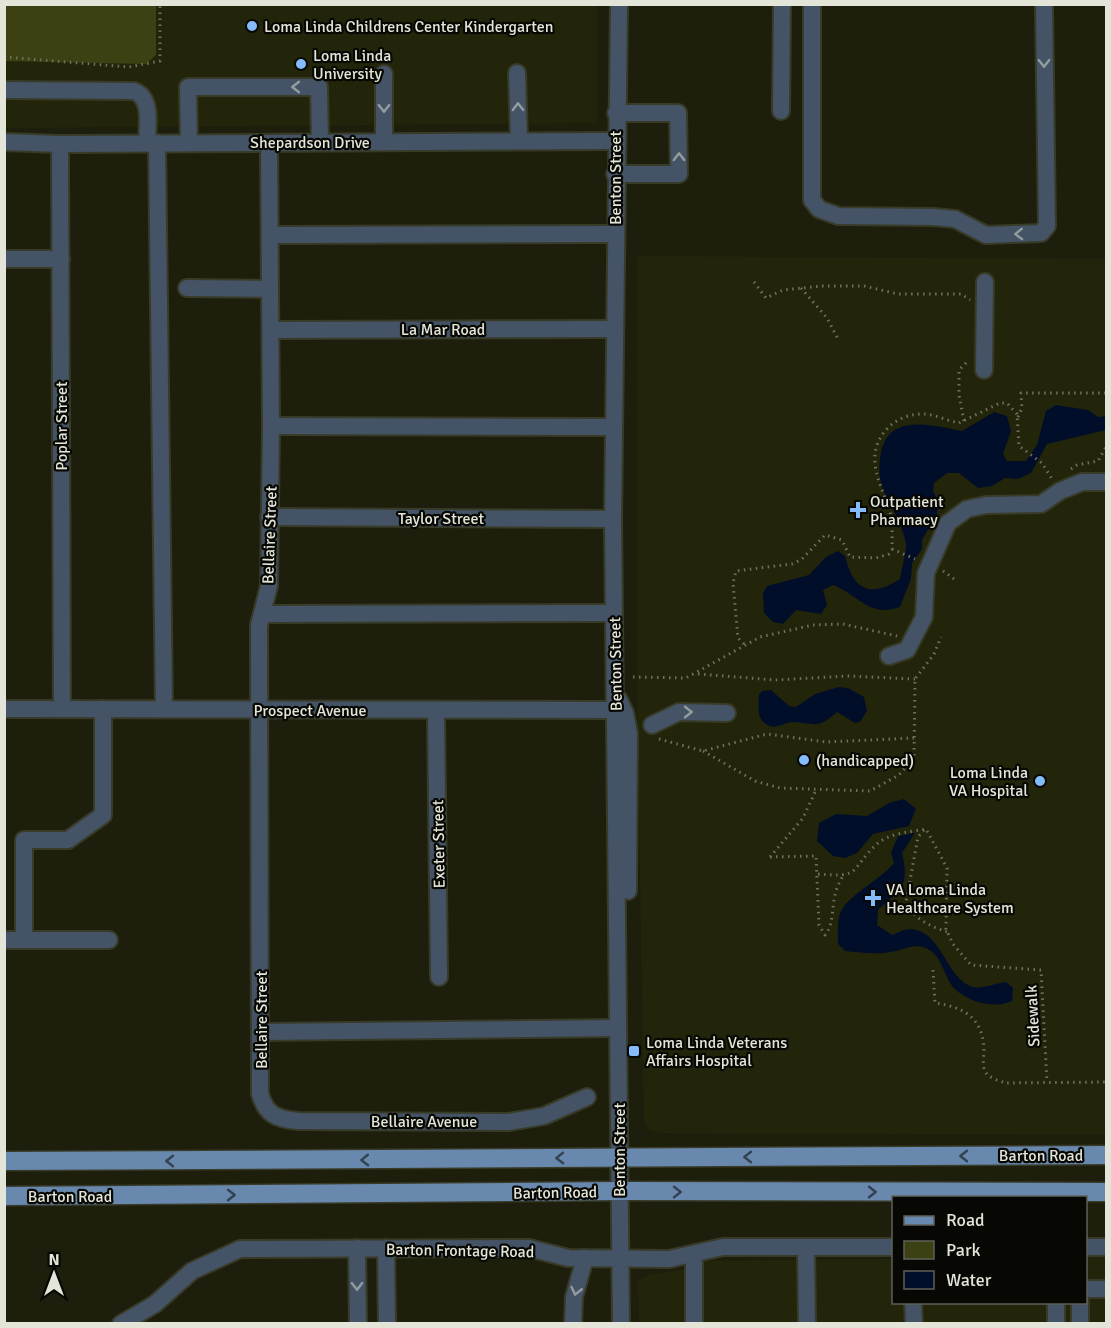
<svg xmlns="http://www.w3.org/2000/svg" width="1111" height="1328" viewBox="0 0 1111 1328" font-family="Signika,sans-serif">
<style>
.built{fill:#23250b}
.green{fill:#3d4013}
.water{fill:#000e29}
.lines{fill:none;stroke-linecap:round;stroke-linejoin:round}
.minor-casing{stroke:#393b29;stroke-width:20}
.major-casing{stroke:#393b29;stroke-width:21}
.path{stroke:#707261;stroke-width:3;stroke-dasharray:1.5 4.5;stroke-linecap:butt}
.minor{stroke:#445365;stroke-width:16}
.major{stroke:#6988ae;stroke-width:18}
.oneway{stroke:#949c9f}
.oneway2{stroke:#334250}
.poi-dot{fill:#85bbfb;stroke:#070803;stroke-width:2}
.labels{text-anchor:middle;stroke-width:4.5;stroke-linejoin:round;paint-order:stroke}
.poi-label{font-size:16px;fill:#e3e5d9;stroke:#070803;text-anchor:start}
.street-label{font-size:16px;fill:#e3e5d9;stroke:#070803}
</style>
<rect width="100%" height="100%" fill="#1d1f0c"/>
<!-- built -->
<g class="built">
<path d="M4 5H597V123L5 128Z"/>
<path d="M637 256 1106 259V1135L660 1133 649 1130 644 1122 637 675Z"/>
<path d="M1086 1256H1106V1323H639L638 1281 649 1275 686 1269 705 1261 893 1259 894 1302H1086Z"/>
</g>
<!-- green -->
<path class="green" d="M4 5H156V55L146 64 5 61Z"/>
<!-- water -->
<g class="water">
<path d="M1056 405 1088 410 1098 417 1106 416V430L1047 444 1031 473 1018 479 1005 478 992 486 978 488 959 473H947L934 483 933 491 938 500 937 514 922 540V549L912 563 911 579 900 607C869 618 859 595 833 585L823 590 827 605 821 614 796 610 783 624 773 622 764 613 763 593 767 586 809 575 826 557 838 551 845 556C853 589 869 599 900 579 901 572 907 549 906 544 903 525 890 506 883 489 878 477 879 464 881 453 889 412 933 426 962 431L994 412 1007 416 1011 431 1003 454 1007 461H1026L1037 445 1046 411Z"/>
<path d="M839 687 848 688 864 697 867 711 860 722 855 723 837 712C817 730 815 723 793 722 787 722 780 726 774 727 757 724 758 711 759 695L762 691 771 690 789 706 796 707 815 694Z"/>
<path d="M904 799 916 809 909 826 873 834 857 853 845 858 833 856 817 841 819 823 836 814 867 816 889 803Z"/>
<path d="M915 833 902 853C910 887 901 888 878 910L877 925 892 935C897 933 904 929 910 929 942 930 946 979 973 987 982 989 997 983 1006 982L1013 988 1012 1001C995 1009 971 1003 956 990 945 981 943 959 931 951 916 941 906 950 891 952 877 955 859 952 845 951L838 944C838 935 837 919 841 911 851 893 879 881 894 863L891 853 898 836Z"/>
</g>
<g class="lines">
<!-- minor casing -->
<g class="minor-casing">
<g id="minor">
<path d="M619 4 613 519 621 1324"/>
<path d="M812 4V200L819 209 838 216 933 217 955 219 986 235 1041 233 1047 226 1044 4"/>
<path d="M517 73 519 141"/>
<path d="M384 74V142"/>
<path d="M4 90 134 91C153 98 147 127 147 143"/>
<path d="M781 111 782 4"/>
<path d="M4 142 60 144 615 141"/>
<path d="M157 143 164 709"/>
<path d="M189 143 188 87H319L320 142"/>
<path d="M269 143 271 426 269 586 259 625 260 1094C266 1115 277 1119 298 1121L509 1122 544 1116 587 1097"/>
<path d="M60 144 62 709"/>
<path d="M615 174H679L678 113H616"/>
<path d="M270 235 615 234"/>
<path d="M4 259H61"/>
<path d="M187 288 270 289"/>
<path d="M271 330 615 329"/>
<path d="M984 370 985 282"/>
<path d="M271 426 614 427"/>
<path d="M269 517 613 519"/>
<path d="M262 614 614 613"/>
<path d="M889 656 907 650 924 617 926 573 948 523 967 509 986 505 1041 504 1060 491 1082 482H1105"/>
<path d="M619 700 625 713 629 733 628 891"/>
<path d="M4 709 615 710"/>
<path d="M436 711 439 977"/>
<path d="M652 725 679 712 727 713"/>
<path d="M4 940H109"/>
<path d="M24 940V840H68L103 815V709"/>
<path d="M261 1032 618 1028"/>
<path d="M806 1247 807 1324"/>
<path d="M1086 1247H1106"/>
<path d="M357 1248 358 1324"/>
<path d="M386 1248 387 1324"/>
<path d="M694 1254V1324"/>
<path d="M1086 1289H1106"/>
<path d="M913 1302 914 1324"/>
<path d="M1056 1302V1324"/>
<path d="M1080 1302V1324"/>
<path d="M121 1324 155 1304 192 1271 240 1249 529 1248 568 1258 669 1259 723 1247H894"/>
<path d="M573 1324 574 1297 585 1258"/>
</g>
</g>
<!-- major casing -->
<g class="major-casing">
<g id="major">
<path d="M4 1161 1106 1155"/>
<path d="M4 1196 619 1191 1106 1192"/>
</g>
</g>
<!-- path -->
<g class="path">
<path d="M4 57 129 67 160 61V4"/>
<path d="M754 282 766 298 783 290 822 286H864L898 294H961L970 300"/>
<path d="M801 288 827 318 839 341"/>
<path d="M1018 417 1022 408 1021 393H1106"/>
<path d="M964 421 959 395V370L969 360"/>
<path d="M1071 469 1077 465 1098 461 1106 447"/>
<path d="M892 549 915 559"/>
<path d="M943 571 957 581"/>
<path d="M744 644 738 638 733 583 736 571 792 564 802 559 825 535 842 540 850 557 876 558 889 554 892 549C892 537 893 524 890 512 881 484 863 456 886 430 896 419 908 414 923 414 934 414 948 421 959 423L1000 403H1007L1017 414 1019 446 1042 463 1052 479"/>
<path d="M698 674 775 680 847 676 915 679"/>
<path d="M633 677 686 678 760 637 813 625 843 624 897 636"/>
<path d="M659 739 703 751 767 734 826 742 914 738"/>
<path d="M703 751 755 781 780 788 870 791 899 775 914 757 915 679 934 654 941 637"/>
<path d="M924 830 918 837 906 902C914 920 931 926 947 932"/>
<path d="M770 857 816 856 819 925 825 935C837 921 828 899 843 876"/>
<path d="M770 857 803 818 816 790"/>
<path d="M818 874C863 878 849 870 876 845 888 833 910 832 926 829L947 868 946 929 953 944 971 965 1041 970 1047 1082"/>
<path d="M933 970 935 1003C963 1007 982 1017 984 1048 984 1055 982 1065 985 1071 988 1078 998 1080 1005 1083L1106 1082"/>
</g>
<!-- minor -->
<use href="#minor" class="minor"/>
<!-- major -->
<use href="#major" class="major"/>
</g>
<!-- one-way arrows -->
<defs><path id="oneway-chevron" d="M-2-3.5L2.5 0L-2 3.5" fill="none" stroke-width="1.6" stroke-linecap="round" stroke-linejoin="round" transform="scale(1.5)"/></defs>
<g class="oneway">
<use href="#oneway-chevron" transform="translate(1044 63) rotate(89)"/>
<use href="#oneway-chevron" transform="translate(296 87) rotate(180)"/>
<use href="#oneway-chevron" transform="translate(518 107) rotate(-91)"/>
<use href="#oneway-chevron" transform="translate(384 108) rotate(90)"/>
<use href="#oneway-chevron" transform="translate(679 157) rotate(-90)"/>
<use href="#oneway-chevron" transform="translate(1019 234) rotate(178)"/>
<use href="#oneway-chevron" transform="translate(688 712)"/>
<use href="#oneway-chevron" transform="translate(357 1286) rotate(89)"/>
<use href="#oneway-chevron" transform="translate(576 1291) rotate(103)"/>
</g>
<g class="oneway2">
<use href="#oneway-chevron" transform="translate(964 1156) rotate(180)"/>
<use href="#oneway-chevron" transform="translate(748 1157) rotate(180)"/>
<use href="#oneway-chevron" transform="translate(560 1158) rotate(179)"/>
<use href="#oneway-chevron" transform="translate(365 1160) rotate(179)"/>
<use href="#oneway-chevron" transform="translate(170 1161) rotate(180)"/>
<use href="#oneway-chevron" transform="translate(677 1192)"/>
<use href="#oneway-chevron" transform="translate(872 1192)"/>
<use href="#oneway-chevron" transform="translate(231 1195)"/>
</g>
<!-- markers -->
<g class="poi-dot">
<circle cx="252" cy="26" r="6"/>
<circle cx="301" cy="64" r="6"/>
<path d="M855 501h6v6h6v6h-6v6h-6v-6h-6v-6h6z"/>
<circle cx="804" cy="760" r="6"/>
<circle cx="1040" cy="781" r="6"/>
<path d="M870 889h6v6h6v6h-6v6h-6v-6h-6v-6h6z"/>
<rect x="628" y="1045" width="12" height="12" rx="3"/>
</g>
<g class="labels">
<!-- poi labels -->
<g class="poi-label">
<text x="264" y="32">Loma Linda Childrens Center Kindergarten</text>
<text x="313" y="61">Loma Linda<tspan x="313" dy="18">University</tspan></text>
<text x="870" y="507">Outpatient<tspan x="870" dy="18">Pharmacy</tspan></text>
<text x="816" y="766">(handicapped)</text>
<text x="1028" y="778" text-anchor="end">Loma Linda<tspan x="1028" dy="18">VA Hospital</tspan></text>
<text x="886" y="895">VA Loma Linda<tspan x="886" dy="18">Healthcare System</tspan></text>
<text x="646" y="1048">Loma Linda Veterans<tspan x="646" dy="18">Affairs Hospital</tspan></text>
</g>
<!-- street labels -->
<g class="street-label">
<text x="310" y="148">Shepardson Drive</text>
<text transform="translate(615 178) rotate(-90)" y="6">Benton Street</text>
<text x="443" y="335">La Mar Road</text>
<text transform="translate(61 426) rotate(-90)" y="6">Poplar Street</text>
<text x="441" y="524">Taylor Street</text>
<text transform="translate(269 535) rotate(-88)" y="6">Bellaire Street</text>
<text transform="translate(615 664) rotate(-91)" y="6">Benton Street</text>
<text x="310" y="716">Prospect Avenue</text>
<text transform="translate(438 844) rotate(-91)" y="6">Exeter Street</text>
<text transform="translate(1032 1016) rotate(-93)" y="6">Sidewalk</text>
<text transform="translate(261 1020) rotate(-90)" y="6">Bellaire Street</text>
<text x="424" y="1127">Bellaire Avenue</text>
<text transform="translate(619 1150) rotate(-90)" y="6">Benton Street</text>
<text x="1041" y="1161">Barton Road</text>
<text transform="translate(555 1192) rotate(-1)" y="6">Barton Road</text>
<text x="70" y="1202">Barton Road</text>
<text transform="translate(460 1250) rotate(1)" y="6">Barton Frontage Road</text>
</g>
</g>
<!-- border -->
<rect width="1111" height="1328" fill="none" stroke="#e3e5d9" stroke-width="12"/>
<!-- legend -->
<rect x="892" y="1196" width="195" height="108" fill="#070803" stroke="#5f6059" stroke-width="1.5"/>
<rect x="904" y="1216" width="30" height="9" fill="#6988ae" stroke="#5f6059" stroke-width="1.5"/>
<text x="946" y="1226" font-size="18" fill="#e3e5d9">Road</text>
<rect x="904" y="1241" width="30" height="18" fill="#3d4013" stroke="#5f6059" stroke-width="1.5"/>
<text x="946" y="1256" font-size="18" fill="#e3e5d9">Park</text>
<rect x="904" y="1271" width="30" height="18" fill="#000e29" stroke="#5f6059" stroke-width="1.5"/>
<text x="946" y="1286" font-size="18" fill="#e3e5d9">Water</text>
<!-- north arrow -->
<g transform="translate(54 1274)" stroke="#070803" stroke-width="4.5" paint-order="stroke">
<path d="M0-4.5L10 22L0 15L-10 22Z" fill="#e3e5d9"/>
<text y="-9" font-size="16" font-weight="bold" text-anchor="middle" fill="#e3e5d9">N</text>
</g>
</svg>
